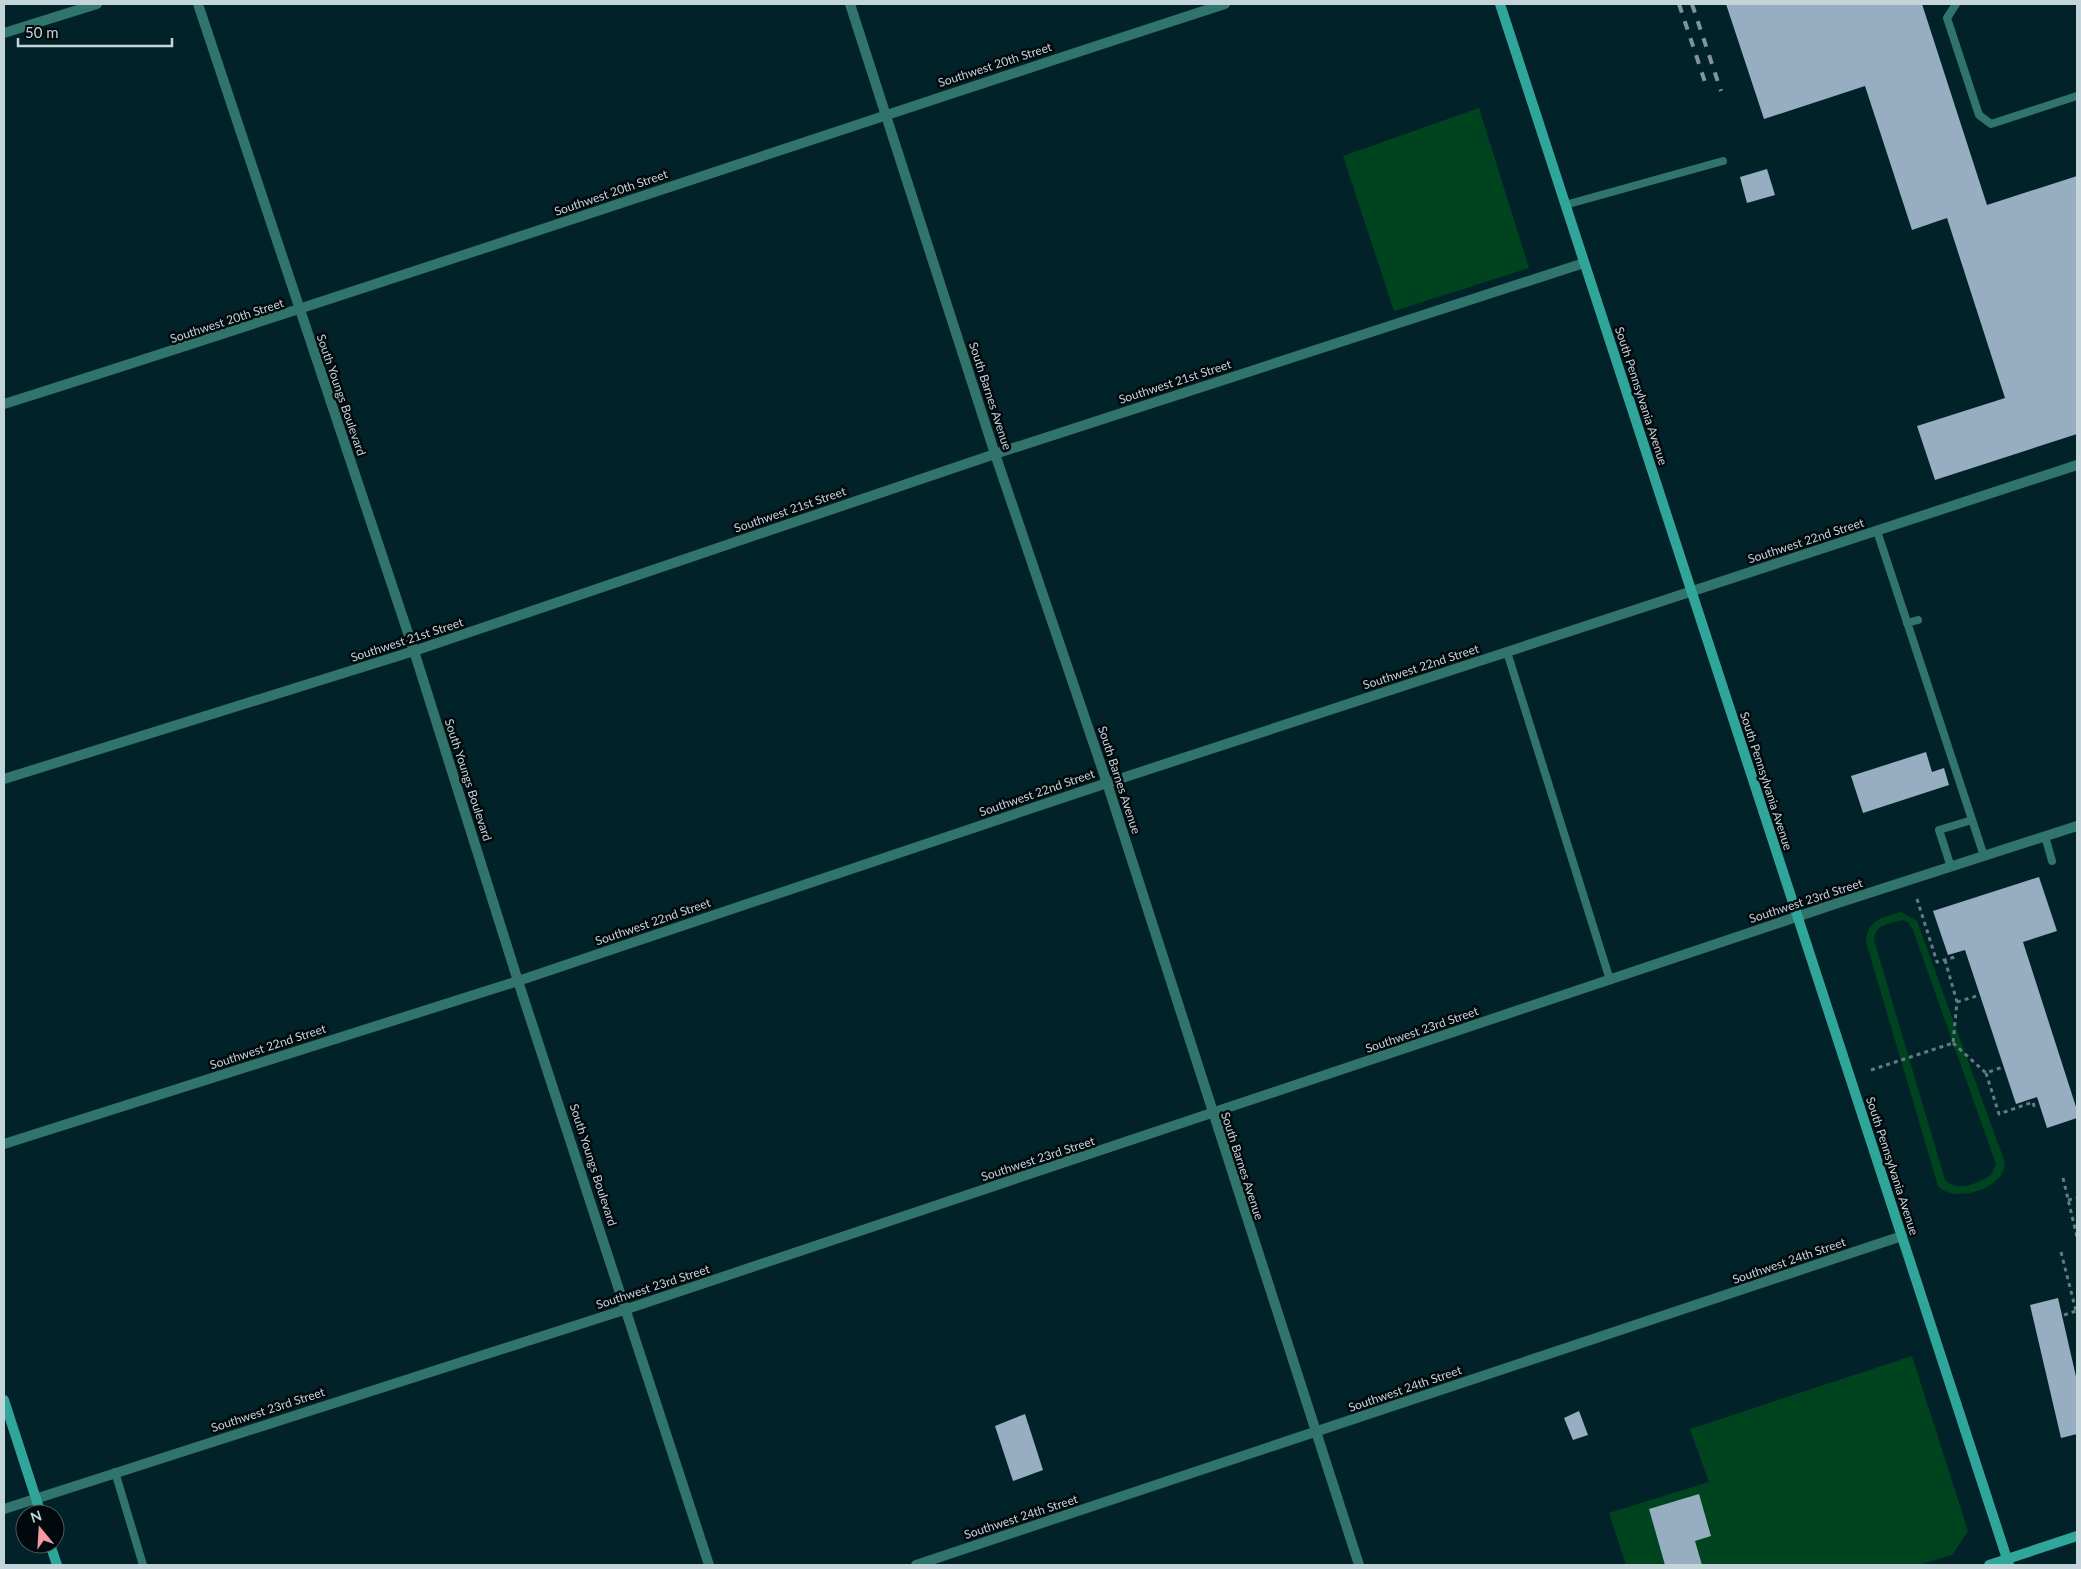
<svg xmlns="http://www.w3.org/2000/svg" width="2081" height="1569" viewBox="0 0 2081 1569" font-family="Lato,sans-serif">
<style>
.green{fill:#00441f;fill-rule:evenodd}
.building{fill:#97adc1}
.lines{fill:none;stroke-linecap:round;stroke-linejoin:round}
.path{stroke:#637b81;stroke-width:3;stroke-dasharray:4 4;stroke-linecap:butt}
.lane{stroke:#31746c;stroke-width:8}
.street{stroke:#31746c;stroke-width:10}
.secondary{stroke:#2fa699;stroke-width:10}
.rail{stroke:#7f959b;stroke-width:4;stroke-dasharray:9 9;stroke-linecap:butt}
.labels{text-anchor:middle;stroke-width:5;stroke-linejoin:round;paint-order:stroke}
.street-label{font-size:12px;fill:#c4d5da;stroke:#01090c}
</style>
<rect width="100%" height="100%" fill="#022229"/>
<!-- green -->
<g class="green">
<path d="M1479 108 1529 268 1394 311 1343 156Z"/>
<path d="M1901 912 1917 921 2004 1160C2010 1187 1955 1205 1938 1186L1866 942C1868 919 1881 918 1901 912ZM1902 920 1908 922 1913 930 1996 1164 1991 1175C1977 1184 1958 1192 1945 1180L1874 940C1875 924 1889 924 1902 920Z"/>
<path d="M1912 1356 1968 1531 1952 1555 1918 1565H1626L1609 1513 1709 1482 1690 1429Z"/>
</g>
<!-- building -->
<g class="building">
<path d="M1726 4H1922L1987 205 2077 176V434L1935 480 1917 426 2005 398 1947 218 1912 230 1865 86 1764 119Z"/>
<path d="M1767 169 1775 195 1747 203 1740 177Z"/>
<path d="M1926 752 1932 772 1944 768 1949 785 1863 813 1851 776Z"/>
<path d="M2039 877 2057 931 2023 942 2077 1110V1118L2047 1128 2037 1097 2016 1104 1965 950 1948 955 1933 911Z"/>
<path d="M2058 1298 2077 1381V1434L2061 1438 2030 1305Z"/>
<path d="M1579 1411 1588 1435 1573 1440 1564 1418Z"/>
<path d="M1025 1414 1043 1470 1013 1481 995 1426Z"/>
<path d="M1699 1494 1711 1536 1695 1541 1702 1565H1665L1649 1509Z"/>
</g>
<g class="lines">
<!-- path -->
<g class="path">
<path d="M1917 899 1937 962 1955 957"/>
<path d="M1945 960 1957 1002 1953 1043"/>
<path d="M1957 1002 1980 995"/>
<path d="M1953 1043 1986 1073 2003 1067"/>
<path d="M1871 1070 1953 1043"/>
<path d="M1986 1073 1999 1114 2033 1102 2035 1110"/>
<path d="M2063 1178 2077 1237"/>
<path d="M2068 1200 2077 1198"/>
<path d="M2061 1252 2076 1311"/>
<path d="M2064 1315 2076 1311"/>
</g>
<!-- lane -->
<g class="lane">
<path d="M1956 4 1947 18 1979 115 1991 124 2077 96"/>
<path d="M1565 205 1723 161"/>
<path d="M1877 531 1984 856"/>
<path d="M1907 623 1918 620"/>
<path d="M1507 652 1610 980"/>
<path d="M2045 836 2052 861"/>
<path d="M1951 867 1939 830 1972 820"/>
<path d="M115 1472 143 1565"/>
</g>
<!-- street -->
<g class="street">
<path d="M198 4 414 651 518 981 709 1565"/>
<path d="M850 4 995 454 1107 783 1359 1565"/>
<path d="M4 33 97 4"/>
<path d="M4 404C412 275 818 136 1225 4"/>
<path d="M4 779 414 651 995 454 1584 263"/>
<path d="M4 1144 518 981 1107 783 2077 465"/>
<path d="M4 1509 627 1309 1838 903 2077 826"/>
<path d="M916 1565 1902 1236"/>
</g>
<!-- secondary -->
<g class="secondary">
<path d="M1500 4 2009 1565"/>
<path d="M4 1400 41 1514"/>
<path d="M50 1544 57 1565"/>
<path d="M1989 1565 2077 1536"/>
</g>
<!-- rail -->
<g class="rail">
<path d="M1679 4 1705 82"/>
<path d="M1692 4 1721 91"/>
</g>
</g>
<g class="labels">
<!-- street labels -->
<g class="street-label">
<text transform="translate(995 65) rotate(-18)" y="4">Southwest 20th Street</text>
<text transform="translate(611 193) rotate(-19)" y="4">Southwest 20th Street</text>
<text transform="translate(227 321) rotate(-18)" y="4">Southwest 20th Street</text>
<text transform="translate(1175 382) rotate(-18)" y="4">Southwest 21st Street</text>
<text transform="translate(341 395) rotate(71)" y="4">South Youngs Boulevard</text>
<text transform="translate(990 396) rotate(72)" y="4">South Barnes Avenue</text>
<text transform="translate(1641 396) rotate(72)" y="4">South Pennsylvania Avenue</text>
<text transform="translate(790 510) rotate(-19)" y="4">Southwest 21st Street</text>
<text transform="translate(1806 541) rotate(-18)" y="4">Southwest 22nd Street</text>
<text transform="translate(407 640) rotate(-18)" y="4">Southwest 21st Street</text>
<text transform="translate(1421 667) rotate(-18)" y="4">Southwest 22nd Street</text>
<text transform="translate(468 780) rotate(72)" y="4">South Youngs Boulevard</text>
<text transform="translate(1119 780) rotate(72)" y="4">South Barnes Avenue</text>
<text transform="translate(1766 781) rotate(72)" y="4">South Pennsylvania Avenue</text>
<text transform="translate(1037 793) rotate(-19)" y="4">Southwest 22nd Street</text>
<text transform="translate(1806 901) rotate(-18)" y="4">Southwest 23rd Street</text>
<text transform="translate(653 922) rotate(-19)" y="4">Southwest 22nd Street</text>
<text transform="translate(1422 1030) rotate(-19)" y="4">Southwest 23rd Street</text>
<text transform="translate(268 1047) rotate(-18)" y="4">Southwest 22nd Street</text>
<text transform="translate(1038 1159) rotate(-18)" y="4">Southwest 23rd Street</text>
<text transform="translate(593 1165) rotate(72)" y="4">South Youngs Boulevard</text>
<text transform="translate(1242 1166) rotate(72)" y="4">South Barnes Avenue</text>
<text transform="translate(1892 1166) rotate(72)" y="4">South Pennsylvania Avenue</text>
<text transform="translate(1789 1261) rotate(-19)" y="4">Southwest 24th Street</text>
<text transform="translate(653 1287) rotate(-18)" y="4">Southwest 23rd Street</text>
<text transform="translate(1405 1389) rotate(-19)" y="4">Southwest 24th Street</text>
<text transform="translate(268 1410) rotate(-18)" y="4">Southwest 23rd Street</text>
<text transform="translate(1021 1517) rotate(-18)" y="4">Southwest 24th Street</text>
</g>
</g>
<!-- border -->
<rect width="2081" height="1569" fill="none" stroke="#c4d5da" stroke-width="10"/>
<!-- north arrow -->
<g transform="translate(40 1529) rotate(342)"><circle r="24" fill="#01090c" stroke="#4f5b5e"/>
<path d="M0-4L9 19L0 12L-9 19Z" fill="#f49aa4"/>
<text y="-8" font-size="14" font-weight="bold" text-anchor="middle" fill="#c4d5da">N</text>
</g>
<!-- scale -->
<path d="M18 38v8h154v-8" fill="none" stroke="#c4d5da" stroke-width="2.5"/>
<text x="25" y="38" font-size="15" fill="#c4d5da" stroke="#01090c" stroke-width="4" paint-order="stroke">50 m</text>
</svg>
